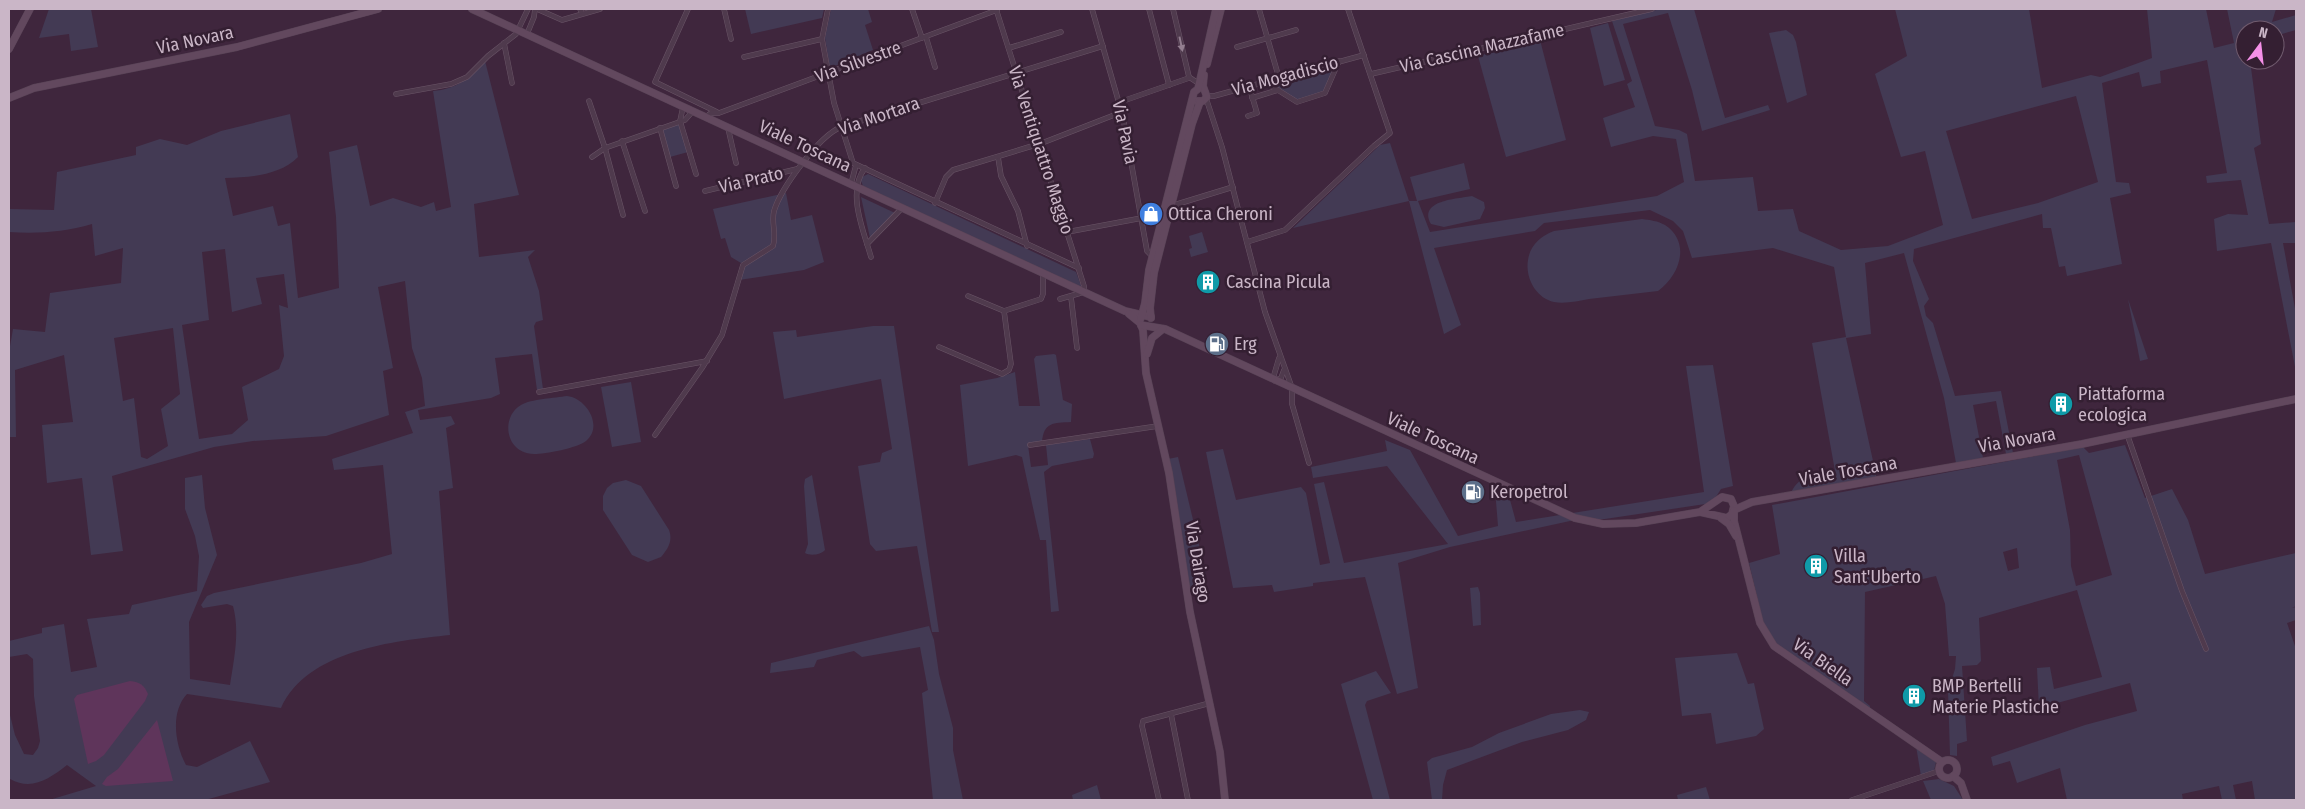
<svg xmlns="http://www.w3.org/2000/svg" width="2305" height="809" viewBox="0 0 2305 809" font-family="'Fira Sans Condensed',sans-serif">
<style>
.green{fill:#433a54;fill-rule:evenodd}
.water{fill:#5f355b}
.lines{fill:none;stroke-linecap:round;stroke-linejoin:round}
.street-casing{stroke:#6a5567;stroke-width:5.5}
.secondary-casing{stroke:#584356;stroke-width:8}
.street{stroke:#4f3a4d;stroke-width:4.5}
.secondary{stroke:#62485e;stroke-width:7}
.oneway{fill:#937e90}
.labels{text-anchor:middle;stroke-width:5;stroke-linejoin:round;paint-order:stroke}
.street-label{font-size:18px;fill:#cab6c7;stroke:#341f32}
.poi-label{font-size:18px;fill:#cab6c7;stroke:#341f32;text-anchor:start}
</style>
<rect width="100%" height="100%" fill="#3f263d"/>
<!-- green -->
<g class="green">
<path d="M49 9H91L98 47 71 51 69 34 39 38Z"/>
<path d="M745 9H824L822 18 751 34Z"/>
<path d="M831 9H868L872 22 865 25 873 50 830 68 825 38Z"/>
<path d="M1660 9H1694L1725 118 1768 105 1770 110 1702 131 1692 90 1668 13 1623 24 1655 126 1679 130 1687 134 1695 181 1753 177 1758 211 1793 209 1799 231 1841 250 1888 246 1943 225 1925 151 1901 157 1875 74 1907 56 1895 9H2029L2042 88 2091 75 2100 77 2152 58 2147 9H2206L2214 48 2234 43 2227 9H2276L2272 22 2296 15V30L2275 36V30H2245V60H2250L2261 144 2254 148 2269 224 2296 222V243H2283L2296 314V372L2271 243 2217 251 2214 219 2228 214 2248 215 2241 180 2207 183 2206 176 2227 173 2207 60 2160 71 2161 83 2142 87 2139 72 2102 83 2116 182 2129 183 2131 193 2110 198 2122 264 2067 276 2065 266 2059 267 2051 228H2043L2042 214 1914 249 1913 261 1929 299 1924 306 1926 316 1933 323 1955 396 2001 391 2013 453 2006 454 1996 401 1973 405 1983 458 1956 463 1944 398 1904 253 1865 263 1871 334 1846 338 1877 479 1791 493C1799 474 1817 474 1835 471L1812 343 1846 337 1834 267 1773 248 1692 258 1683 231 1673 221 1650 210 1544 223 1535 231 1434 248 1461 325 1444 334 1409 201 1293 228 1380 145 1390 143 1409 201H1417L1410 177 1464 163 1470 189 1418 201 1430 232 1657 196 1684 182 1676 139 1653 136 1611 147 1603 118 1635 107 1627 84 1632 81 1612 21ZM2076 96 2098 182 2038 203 1972 219 1946 131Z"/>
<path d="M1608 23 1625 80 1604 86 1590 28Z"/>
<path d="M1786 30 1793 35 1796 42 1807 95 1787 103 1769 33Z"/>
<path d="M1540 40 1566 140 1506 157 1478 56Z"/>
<path d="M485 61 519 195 474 204 479 257 535 250 528 257 539 291 543 320 536 322 534 326 543 389 537 390 532 354 495 358 500 394 491 398 418 410 420 420 451 416 455 424 446 428 453 488 439 491 450 635C394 641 307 650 281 708L187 694C170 712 175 745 186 765L197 767 250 741 270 782 205 800H49L96 786 67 765C49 779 32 791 10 779L9 711 15 735 24 754 33 755 38 748 40 741 34 696 33 659 27 654 9 657V641L42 633V628L64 624 71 672 97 667 87 619 129 614 132 605 197 591 199 556 195 536 185 509V478L202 475 205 508 217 555 189 622 190 679 230 685C234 659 240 632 233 606L227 604 203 608 201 605 207 596 214 593 361 563 392 554 383 465 334 470 332 459 413 433 405 412 425 406 422 378 412 348 405 281 378 287 393 368 383 371 389 415 326 436 253 441 214 447 112 476 123 551 91 555 82 478 47 483 42 425 73 422 64 355 15 370 16 437H9V352L13 329 45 332 50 293 121 283 123 248 95 256 92 224C64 232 38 234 9 232V209L54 210 57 172 136 155V147L160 139 187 145 221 131 290 114 298 157C279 176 250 177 225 178L233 216 273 206 278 226 290 223 298 298 339 288 336 217 329 152 357 145 370 206 393 198 421 207 434 202 436 211 451 207 433 91C456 89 469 79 485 61ZM225 249 232 312 262 304 256 278 284 274 288 308 279 305 284 356 279 369 242 387 248 420 232 434 199 439 182 325 209 320 202 252ZM173 328 180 394 161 409 168 446 147 459 141 457 134 398 123 401 114 338Z"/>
<path d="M1334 67 1323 92 1297 100 1271 84Z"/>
<path d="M679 124 688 152 670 157 663 130Z"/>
<path d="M868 174 1076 272 1082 288 863 186 861 181 862 177Z"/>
<path d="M786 193 791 220 812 215 824 262 804 270 739 280 741 263 731 257 725 238 721 239 713 209Z"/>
<path d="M1472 196 1484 202 1485 208 1480 219 1444 227 1431 224C1418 200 1457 199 1472 196Z"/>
<path d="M861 197 895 213 870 238Z"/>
<path d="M1642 219C1650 220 1658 221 1665 225 1692 243 1679 276 1658 291 1635 294 1612 296 1589 299 1578 301 1565 304 1554 302 1536 298 1525 278 1528 260 1530 245 1541 236 1554 231Z"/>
<path d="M1202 232 1208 252 1191 257 1189 249 1192 248 1189 236Z"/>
<path d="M2128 299 2148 359 2140 361Z"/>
<path d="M873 326H894L939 632H932L917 546 876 551 870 544 858 466 880 462 882 453 892 449 881 379 784 399 773 332 796 330 797 337Z"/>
<path d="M1054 354 1056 355 1063 400 1072 404 1071 422C1053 423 1044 422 1042 442L1028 445 1031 467 1048 465 1046 445 1090 439 1094 454 1093 458 1052 466 1044 472 1059 611 1051 612 1046 540H1040L1022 457 1016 455 968 466 960 385 997 378 1015 372 1019 406H1040L1034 359 1036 356Z"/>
<path d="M1713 365 1733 486 1721 489 1712 503 1605 519 1570 521 1450 547 1398 563 1418 688 1397 694 1365 577 1313 583V586L1274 592 1272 585 1233 588 1206 452 1223 449 1236 500 1301 487 1306 493 1320 565 1330 563 1314 484 1324 482 1344 563 1448 544 1387 466 1313 478 1311 467 1387 451 1385 440 1410 450 1458 536 1498 526 1495 489 1509 496 1516 522 1704 492 1686 366Z"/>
<path d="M631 382 641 442 612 447 601 387Z"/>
<path d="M567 396C586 398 604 426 586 441 578 448 545 454 534 454 504 453 501 416 521 405 531 399 555 398 567 396Z"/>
<path d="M2125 445 2145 498 2172 489 2188 520 2205 574 2296 553V606L2292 608 2296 607V620L2287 623 2296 649V800H2255L2252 781 2233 785 2236 800H2222L2219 786 2182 794 2183 800H2067L2060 768 2017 783 2010 761 1993 766 1991 757 2085 725 2137 711 2130 683 2039 708 2037 668 2050 667 2054 689 2102 677 2077 590 1979 618 1981 661 1977 665 1962 666 1967 741 1957 744V756L1950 755 1948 691 1955 669 1956 656H1949L1945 604 1936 576 1865 592 1864 701 1870 706 1869 712 1776 645 1763 622 1749 563 1780 554 1772 505 2083 447 2089 453ZM2079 455 2112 575 2076 586 2071 566 2070 530 2057 460ZM2017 548 2019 568 2008 571 2003 552Z"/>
<path d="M1178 457 1206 574 1204 591 1194 592 1189 590 1168 459Z"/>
<path d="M812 475 825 550C821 555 810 556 805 553L808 544 804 486 805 479Z"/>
<path d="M626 480 641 486 669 530C673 541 668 549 661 557L648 562 632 555 603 510V496L607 488 613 483Z"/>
<path d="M1478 587 1480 593 1481 625 1473 626 1470 588Z"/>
<path d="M929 626 934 640 939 674 953 728V750L963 800H933L922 693 928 690 920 647 862 657 854 651 817 660 814 667 770 673 771 663Z"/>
<path d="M1737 653 1748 684 1754 683 1764 729 1756 736 1716 744 1711 713 1682 716 1675 658Z"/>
<path d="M1376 671 1391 693 1367 701 1365 705 1390 800H1373L1341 684Z"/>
<path d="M1580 710 1589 712 1586 720 1568 730 1522 742 1447 770 1443 785 1442 800H1432L1427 762 1432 758 1472 747 1499 733 1551 714Z"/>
<path d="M1916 746 1936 762 1934 771 1921 776Z"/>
<path d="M1939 779 1954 786 1963 800H1931L1923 781Z"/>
<path d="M1097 785 1101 800H1073L1072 795Z"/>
<path d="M1706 787 1710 800H1678L1677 795Z"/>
</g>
<!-- water -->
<g class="water">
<path d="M130 681C140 682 144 685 148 694L145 701 104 755 96 761 88 764 74 699 77 695Z"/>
<path d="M157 720 173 781 106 786 102 784 107 777 118 769Z"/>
</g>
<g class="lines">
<!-- street casing -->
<g class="street-casing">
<g id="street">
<path d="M537 9 562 20 600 9"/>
<path d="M580 9 581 11"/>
<path d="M688 9 655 82 717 112"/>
<path d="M724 9 731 39"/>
<path d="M828 9 822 39 834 103 853 163 1079 268"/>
<path d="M912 9 922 38"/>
<path d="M996 9 1084 286V292L1060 299"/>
<path d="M1092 9 1123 117 1147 251 1152 256"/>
<path d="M1149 9 1169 85"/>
<path d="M1173 9 1189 77 1198 83"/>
<path d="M1259 9 1279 78"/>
<path d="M527 34 534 17 535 9"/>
<path d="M926 37 935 67"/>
<path d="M504 43 512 83"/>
<path d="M1237 47 1296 30"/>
<path d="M1009 48 1061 32"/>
<path d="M744 57 822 39"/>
<path d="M1371 74 1652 9"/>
<path d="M1265 82 1297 102 1325 93 1339 61"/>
<path d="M396 94 451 84 467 77 488 56 516 34 528 9"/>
<path d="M1207 96H1214L1364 55"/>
<path d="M1206 98 1222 147 1265 312 1292 388V404L1309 463"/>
<path d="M1252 98 1278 90"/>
<path d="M589 101 605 148 623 215"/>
<path d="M1120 102 1189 78"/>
<path d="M683 107 680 121 696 174"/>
<path d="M1248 116 1257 113 1249 86"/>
<path d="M706 117 711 113H719L997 10"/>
<path d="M660 128 676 186"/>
<path d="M728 128 736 163"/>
<path d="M622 141 645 211"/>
<path d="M592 157 605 148 685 120 693 111"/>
<path d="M998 157 1001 176 1018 211 1027 246"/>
<path d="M865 168C846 192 864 232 871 257"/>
<path d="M851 184 856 165"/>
<path d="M705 191 797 169"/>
<path d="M935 203 946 177 953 170 1042 143 1122 112"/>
<path d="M1171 206 1233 187"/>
<path d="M1067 232 1142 218"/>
<path d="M1247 242 1285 230 1374 146 1390 133 1348 9"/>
<path d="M867 244 902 208"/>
<path d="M968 296 1004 311 1041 299 1043 294V273"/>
<path d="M1071 297 1077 348"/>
<path d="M939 347 1002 374 1009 370 1011 364 1004 311"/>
<path d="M1279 358 1274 375 1275 381 1281 378 1284 370"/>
<path d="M539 392 707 361"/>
<path d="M2127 434 2182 591 2206 649"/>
<path d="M655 435 702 368 722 335 743 265 773 246C777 235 771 223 774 211 781 188 819 136 841 127L1103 46"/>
<path d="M1030 445 1158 426"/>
<path d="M1171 714 1188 800"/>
<path d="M1159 800 1142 726 1143 721 1210 703"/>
<path d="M1852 800 1939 771"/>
</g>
</g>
<!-- secondary casing -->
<g class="secondary-casing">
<g id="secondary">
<path d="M472 9 1125 311 1151 317"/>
<path d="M9 49 30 9"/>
<path d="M1207 64 1221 9"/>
<path d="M9 98 34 88 237 47 378 9"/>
<path d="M1196 101H1203L1207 97 1203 86 1204 75"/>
<path d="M1129 314 1140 323 1143 330 1146 373 1169 473 1190 612 1220 752 1225 800"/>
<path d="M1141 318 1145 303 1149 270 1191 104 1194 92 1198 89 1216 9"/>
<path d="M1151 318 1150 308 1154 273 1192 124 1200 102"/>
<path d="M1141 325 1165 329 1575 518 1603 524 1636 523 1700 512 1722 497 1731 499 1734 506 1732 514 1727 518 1700 512"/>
<path d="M1147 354 1152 338 1163 329"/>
<path d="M1734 510 1752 502 2082 444 2296 399"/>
<path d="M1734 511V521L1760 623 1774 646 1942 762"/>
<path d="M1721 518 1729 524 1736 536"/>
<circle cx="1948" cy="769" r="9"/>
<path d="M1953 776 1961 783 1967 800"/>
</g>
</g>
<!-- street -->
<use href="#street" class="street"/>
<!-- secondary -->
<use href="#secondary" class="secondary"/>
</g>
<!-- one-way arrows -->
<defs><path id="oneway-solid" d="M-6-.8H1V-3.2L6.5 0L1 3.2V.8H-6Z" transform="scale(1.25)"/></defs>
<use class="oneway" href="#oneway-solid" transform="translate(1181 44) rotate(78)"/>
<!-- icons -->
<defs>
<g id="shop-disc" transform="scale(1.25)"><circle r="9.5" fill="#3f7fe0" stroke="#341f32"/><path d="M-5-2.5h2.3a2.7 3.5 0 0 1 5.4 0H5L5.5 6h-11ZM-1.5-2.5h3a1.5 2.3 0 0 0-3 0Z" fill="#fff"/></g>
<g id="building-disc" transform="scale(1.25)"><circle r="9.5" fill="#0f9aa8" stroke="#341f32"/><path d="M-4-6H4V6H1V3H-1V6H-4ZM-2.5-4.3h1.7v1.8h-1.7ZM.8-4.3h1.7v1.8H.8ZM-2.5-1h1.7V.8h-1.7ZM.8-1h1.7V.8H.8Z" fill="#fff"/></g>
<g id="fuel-disc" transform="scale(1.25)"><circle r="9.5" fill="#5c6f8a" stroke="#341f32"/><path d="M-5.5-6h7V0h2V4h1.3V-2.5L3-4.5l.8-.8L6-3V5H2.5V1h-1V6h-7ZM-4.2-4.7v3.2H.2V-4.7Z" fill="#fff"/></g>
</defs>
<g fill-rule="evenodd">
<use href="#shop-disc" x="1151" y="214"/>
<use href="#building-disc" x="1208" y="282"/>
<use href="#fuel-disc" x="1217" y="344"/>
<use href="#building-disc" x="2061" y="404"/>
<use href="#fuel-disc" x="1473" y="492"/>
<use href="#building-disc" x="1816" y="566"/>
<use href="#building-disc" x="1914" y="696"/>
</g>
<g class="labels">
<!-- street labels -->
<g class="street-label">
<text transform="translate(195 40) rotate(-12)" y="6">Via Novara</text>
<text transform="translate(1482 48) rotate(-13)" y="6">Via Cascina Mazzafame</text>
<text transform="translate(858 62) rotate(-20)" y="6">Via Silvestre</text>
<text transform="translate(1285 76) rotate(-15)" y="6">Via Mogadiscio</text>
<text transform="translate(879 116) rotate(-19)" y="6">Via Mortara</text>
<text transform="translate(1125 132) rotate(78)" y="6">Via Pavia</text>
<text transform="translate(805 146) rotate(25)" y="6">Viale Toscana</text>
<text transform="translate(1041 150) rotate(72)" y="6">Via Ventiquattro Maggio</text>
<text transform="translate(751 180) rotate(-13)" y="6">Via Prato</text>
<text transform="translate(1433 438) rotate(25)" y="6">Viale Toscana</text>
<text transform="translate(2017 440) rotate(-10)" y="6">Via Novara</text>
<text transform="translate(1848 471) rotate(-10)" y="6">Viale Toscana</text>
<text transform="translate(1198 562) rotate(81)" y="6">Via Dairago</text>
<text transform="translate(1823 662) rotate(35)" y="6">Via Biella</text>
</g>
<!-- poi labels -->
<g class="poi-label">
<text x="1168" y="220">Ottica Cheroni</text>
<text x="1226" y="288">Cascina Picula</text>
<text x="1234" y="350">Erg</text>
<text x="2078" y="400">Piattaforma<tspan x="2078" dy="21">ecologica</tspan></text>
<text x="1490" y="498">Keropetrol</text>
<text x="1834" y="562">Villa<tspan x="1834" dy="21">Sant'Uberto</tspan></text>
<text x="1932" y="692">BMP Bertelli<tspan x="1932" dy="21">Materie Plastiche</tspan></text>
</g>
</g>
<!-- border -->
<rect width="2305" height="809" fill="none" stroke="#cab6c7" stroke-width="20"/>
<!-- north arrow -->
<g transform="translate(2260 45) rotate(15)"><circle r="24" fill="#341f32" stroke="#705b6e"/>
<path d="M0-4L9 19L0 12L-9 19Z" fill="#f590e8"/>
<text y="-8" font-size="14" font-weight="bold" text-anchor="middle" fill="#cab6c7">N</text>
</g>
</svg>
